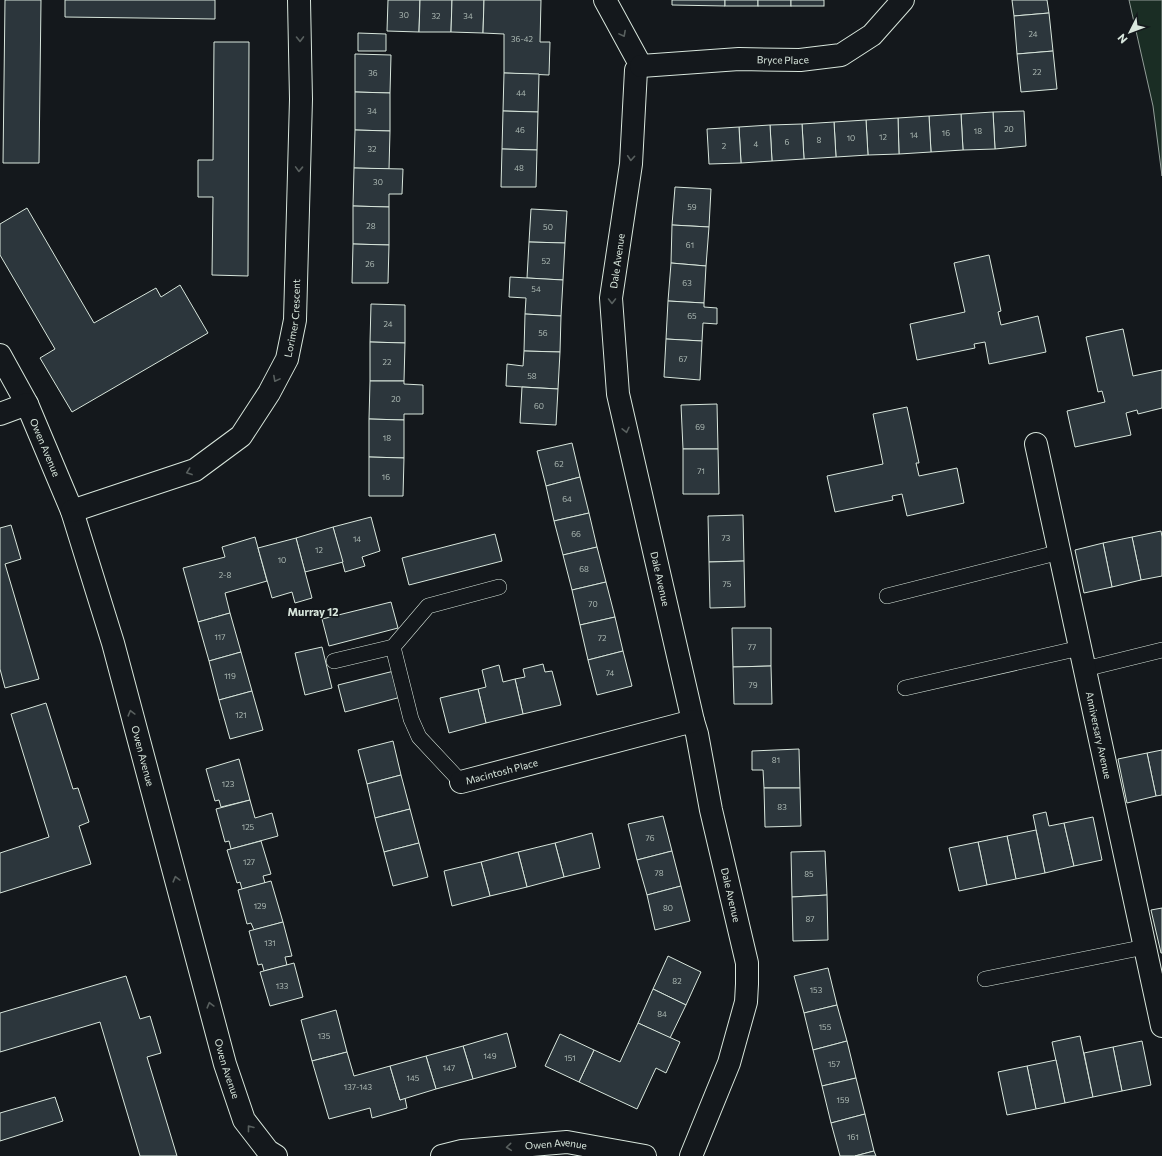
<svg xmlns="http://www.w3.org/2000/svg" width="1162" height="1156" viewBox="0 0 1162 1156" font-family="Commissioner,sans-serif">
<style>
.green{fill:#1a2d24;stroke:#939e99}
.building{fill:#2c363c;stroke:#d8e6dc}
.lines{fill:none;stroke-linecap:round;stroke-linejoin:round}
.lane-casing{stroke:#d8e6dc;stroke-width:16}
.street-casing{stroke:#d8e6dc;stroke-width:24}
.lane{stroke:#14181c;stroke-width:15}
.street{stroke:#14181c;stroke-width:22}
.oneway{stroke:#59605f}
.labels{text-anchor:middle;stroke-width:3;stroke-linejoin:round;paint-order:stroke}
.number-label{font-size:8px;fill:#adbab4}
.street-label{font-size:10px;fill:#d8e6dc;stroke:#14181c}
.neighbourhood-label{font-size:11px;font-weight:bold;fill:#d8e6dc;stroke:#14181c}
</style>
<rect width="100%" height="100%" fill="#14181c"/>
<!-- green -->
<path class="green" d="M1129 0H1162V176L1153 106Z"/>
<!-- building -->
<g class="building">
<path d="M5 0H41L39 163H3Z"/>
<path d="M65 0H215V19L65 17Z"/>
<path d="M388 0H420L419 32 387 31Z"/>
<path d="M420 0H452L451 32H419Z"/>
<path d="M452 0H484L483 33 451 32Z"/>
<path d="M484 0H541L540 42H550L549 75 504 73V34L483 33Z"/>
<path d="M672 0H725V6L672 5Z"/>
<rect x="725" y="0" width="33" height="6"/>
<rect x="758" y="0" width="33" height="6"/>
<rect x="791" y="0" width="33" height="6"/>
<path d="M1012 0H1047L1049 13 1014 16Z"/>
<path d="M1049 13 1053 51 1017 54 1014 16Z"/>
<path d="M358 33 386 34V51H358Z"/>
<path d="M214 42H249L248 276 212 275 213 197H198V160H213Z"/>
<path d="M1053 51 1057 89 1021 92 1017 54Z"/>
<path d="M355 54 391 55 390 93 355 92Z"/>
<path d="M504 73 539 74 538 112 503 111Z"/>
<path d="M355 92 390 93V131L355 130Z"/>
<path d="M503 111 538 112 537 150 502 149Z"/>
<path d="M1024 111 1026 146 995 149 993 112Z"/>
<path d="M993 112 995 149 963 150 961 114Z"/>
<path d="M961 114 963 150 931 152 929 116Z"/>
<path d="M929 116 931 152 899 154 898 118Z"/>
<path d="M898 118 899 154 868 155 866 120Z"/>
<path d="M866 120 868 155 836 157 834 122Z"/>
<path d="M834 122 836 157 804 159 802 124Z"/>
<path d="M802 124 804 159 772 161 770 125Z"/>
<path d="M770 125 772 161 741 163 739 127Z"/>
<path d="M739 127 741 163 709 164 707 129Z"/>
<path d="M355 130 390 131 389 169 354 168Z"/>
<path d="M502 149 537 150 536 187H501Z"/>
<path d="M354 168 403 169 402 194H389V207L353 206Z"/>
<path d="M675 187 711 189 709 227 672 225Z"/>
<path d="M353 206 389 207V245L353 244Z"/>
<path d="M27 208 94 323 156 288 161 297 180 285 208 333 72 412 40 358 55 349 0 255V224Z"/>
<path d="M531 209 567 211 565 243 529 242Z"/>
<path d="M672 225 709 227 706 266 671 263Z"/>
<path d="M529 242 565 243 563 280 527 278Z"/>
<path d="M353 244 389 245 388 283H352Z"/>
<path d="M989 255 1001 311 998 312 1001 325 1038 316 1046 352 989 364 985 342 974 344 975 348 917 360 910 324 965 312 954 263Z"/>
<path d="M671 263 706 266 704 303 668 301Z"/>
<path d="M510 277 563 280 561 316 525 314 526 298 509 297Z"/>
<path d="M668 301 704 303V307L717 308V324L703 323 702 341 666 339Z"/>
<path d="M371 304 405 305V343L370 342Z"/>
<path d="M525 314 561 316 560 352 524 351Z"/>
<path d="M1123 329 1133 376 1162 370V408L1138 414 1137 410 1126 413 1131 435 1075 447 1067 411 1105 402 1102 391 1098 392 1086 337Z"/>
<path d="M666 339 702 341 700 380 664 377Z"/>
<path d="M370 342 405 343 404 381H370Z"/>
<path d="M524 351 560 352 558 389 506 386 507 364 523 366Z"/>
<path d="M370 381H404V384L423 385V414H404V420L369 419Z"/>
<path d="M522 387 558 389 556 425 520 423Z"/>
<path d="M717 404 718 449H683L681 405Z"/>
<path d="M907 407 919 463H916L919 476 957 468 964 503 907 516 902 494 892 496 893 500 835 512 827 476 883 464 873 414Z"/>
<path d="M369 419 404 420V458L369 457Z"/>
<path d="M572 443 580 477 546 486 537 451Z"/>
<path d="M683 449H718L719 494H683Z"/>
<path d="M369 457 404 458 403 496H369Z"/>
<path d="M580 477 589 513 554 521 546 486Z"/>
<path d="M589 513 597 547 563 555 554 521Z"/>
<path d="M743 515 744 561 709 562 708 516Z"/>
<path d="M371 517 380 551 362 557 365 566 345 572 333 527Z"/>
<path d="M11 525 21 559 5 564 39 679 5 688 0 669V528Z"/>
<path d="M333 527 343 562 305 572 296 538Z"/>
<path d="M1161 531 1162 537V576L1141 580 1132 537Z"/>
<path d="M495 534 502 561 409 585 402 558Z"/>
<path d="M255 537 267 581 225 593 230 613 198 622 183 568 225 557 222 547Z"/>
<path d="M1132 537 1141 580 1112 587 1103 543Z"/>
<path d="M296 538 312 598 295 603 292 592 272 598 258 548Z"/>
<path d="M1103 543 1112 587 1084 593 1075 550Z"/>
<path d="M597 547 606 582 572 590 563 555Z"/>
<path d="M744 561 745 607 710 608 709 562Z"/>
<path d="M606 582 615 617 580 625 572 590Z"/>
<path d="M391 602 398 628 329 646 322 619Z"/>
<path d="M230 613 241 652 209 661 198 622Z"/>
<path d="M615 617 623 651 588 660 580 625Z"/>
<path d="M732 628H771V666L733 667Z"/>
<path d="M322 647 332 688 305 695 295 653Z"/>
<path d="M623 651 632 686 597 695 588 660Z"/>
<path d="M241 652 252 691 219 700 209 661Z"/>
<path d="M543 664 545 672 552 671 561 705 523 714 515 679 525 677 523 669Z"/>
<path d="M499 665 503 682 515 679 523 714 486 723 478 689 486 687 482 670Z"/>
<path d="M771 666 772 704H734L733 667Z"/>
<path d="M394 671 401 697 345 712 338 685Z"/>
<path d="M478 689 486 723 449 733 440 698Z"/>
<path d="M252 691 263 730 230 739 219 700Z"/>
<path d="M46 703 73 789 78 788 89 822 79 826 91 864 0 893V853L49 837 11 714Z"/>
<path d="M393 741 401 775 367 784 358 750Z"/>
<path d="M799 749 800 788H764L763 770H752V751Z"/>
<path d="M1162 750V795L1156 796 1147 753Z"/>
<path d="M1147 753 1156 796 1127 803 1118 759Z"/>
<path d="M239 759 250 800 221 807 219 800 215 801 206 769Z"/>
<path d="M401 775 410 809 375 818 367 784Z"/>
<path d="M764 788H800L801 826 765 827Z"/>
<path d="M250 800 255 818 272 813 278 836 231 849 229 841 225 842 216 809Z"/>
<path d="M410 809 419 843 384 852 375 818Z"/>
<path d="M1046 812 1049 826 1064 823 1074 866 1045 873 1033 815Z"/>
<path d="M663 816 672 851 637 860 628 824Z"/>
<path d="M1093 817 1102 860 1074 866 1064 823Z"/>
<path d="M1036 830 1045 873 1016 879 1007 836Z"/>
<path d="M592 833 600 868 564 877 555 843Z"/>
<path d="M1007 836 1016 879 987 885 978 842Z"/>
<path d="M261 841 271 874 263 876 265 883 242 889 240 882 237 883 227 850Z"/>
<path d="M978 842 987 885 959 891 949 848Z"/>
<path d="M419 843 428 877 393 886 384 852Z"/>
<path d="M555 843 564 877 527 887 518 852Z"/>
<path d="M672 851 681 886 647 895 637 860Z"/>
<path d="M825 851 827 895 792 897 791 852Z"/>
<path d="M518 852 527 887 490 896 481 862Z"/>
<path d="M481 862 490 896 452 906 444 871Z"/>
<path d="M271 881 283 922 254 930 251 923 247 924 238 890Z"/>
<path d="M681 886 690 921 655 930 647 895Z"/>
<path d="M827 895 828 940 793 941 792 897Z"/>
<path d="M1162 908V953H1161L1151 910Z"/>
<path d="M283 922 292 956 285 957 287 965 264 971 262 964 258 965 249 931Z"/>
<path d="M668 956 701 972 686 1005 653 989Z"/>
<path d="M294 963 303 997 270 1006 260 972Z"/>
<path d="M828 968 837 1005 804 1013 794 976Z"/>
<path d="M126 976 140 1019 150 1016 161 1053 147 1057 177 1156H140L100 1022 0 1052V1013Z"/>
<path d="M653 989 686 1005 670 1038 638 1023Z"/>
<path d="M837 1005 847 1041 813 1050 804 1013Z"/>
<path d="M336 1010 347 1052 312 1061 301 1020Z"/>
<path d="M638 1023 680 1042 666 1073 656 1068 637 1109 579 1082 594 1050 620 1062Z"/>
<path d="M507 1033 516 1067 473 1079 463 1046Z"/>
<path d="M560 1034 594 1050 579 1082 545 1066Z"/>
<path d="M1080 1036 1093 1097 1065 1103 1052 1042Z"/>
<path d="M847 1041 856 1078 822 1086 813 1050Z"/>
<path d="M1142 1041 1151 1085 1122 1091 1113 1047Z"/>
<path d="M463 1046 473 1079 436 1089 426 1056Z"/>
<path d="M1113 1047 1122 1091 1093 1097 1084 1053Z"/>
<path d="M347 1052 354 1076 390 1066 400 1100 405 1098 407 1108 372 1118 370 1108 329 1119 312 1061Z"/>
<path d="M426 1056 436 1089 400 1100 390 1066Z"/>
<path d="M1056 1060 1065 1103 1036 1109 1027 1066Z"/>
<path d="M1027 1066 1036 1109 1007 1115 998 1072Z"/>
<path d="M856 1078 865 1114 831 1123 822 1086Z"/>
<path d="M55 1097 63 1121 0 1141V1113Z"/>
<path d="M865 1114 874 1151 855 1156H840L831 1123Z"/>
<path d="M874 1151 876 1156H855Z"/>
</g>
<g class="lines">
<!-- lane casing -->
<g class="lane-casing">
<g id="lane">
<path d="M887 596 1060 552"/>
<path d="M334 661 393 647"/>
<path d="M1085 669 1162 650"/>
<path d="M905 688 1080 648"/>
<path d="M461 782 419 737 411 719 393 647 428 606 499 587"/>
<path d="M985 979 1145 947"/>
</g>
</g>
<!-- street casing -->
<g class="street-casing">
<g id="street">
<path id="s1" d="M605 0 641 66 636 70 631 164 611 298 618 394 693 721 697 734 711 810 747 963V984L746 1002 729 1063 691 1156"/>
<path id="s2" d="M641 66 739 59 800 60 841 55 872 35 903 0"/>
<path id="s3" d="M0 355 27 404 72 511 113 643 225 1064 244 1120 268 1151 276 1156"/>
<path d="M0 414 27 404"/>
<path id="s4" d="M1036 444 1162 1026"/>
<path id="s5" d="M72 511 195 470 241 436 269 393 287 359 295 320 301 99 299 0"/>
<path id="s6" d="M461 782 693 721"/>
<path id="s7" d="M442 1156 462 1151 567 1142 645 1156"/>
</g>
</g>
<!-- lane -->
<use href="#lane" class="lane"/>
<!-- street -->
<use href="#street" class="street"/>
</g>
<!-- one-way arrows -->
<defs><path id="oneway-chevron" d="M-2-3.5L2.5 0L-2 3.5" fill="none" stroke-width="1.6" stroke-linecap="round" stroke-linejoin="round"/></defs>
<g class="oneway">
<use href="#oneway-chevron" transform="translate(623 34) rotate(62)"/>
<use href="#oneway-chevron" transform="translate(300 39) rotate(89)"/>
<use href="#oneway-chevron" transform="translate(631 158) rotate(94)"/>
<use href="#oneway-chevron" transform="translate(299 169) rotate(92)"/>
<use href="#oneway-chevron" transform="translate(612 301) rotate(90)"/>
<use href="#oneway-chevron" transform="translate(276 379) rotate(118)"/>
<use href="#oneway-chevron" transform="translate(626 430) rotate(77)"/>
<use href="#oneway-chevron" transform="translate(189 472) rotate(160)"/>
<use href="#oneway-chevron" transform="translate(131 713) rotate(-105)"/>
<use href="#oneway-chevron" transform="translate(176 879) rotate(-105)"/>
<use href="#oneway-chevron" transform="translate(210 1005) rotate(-105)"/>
<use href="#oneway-chevron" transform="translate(250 1128) rotate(-128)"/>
<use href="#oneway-chevron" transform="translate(509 1147) rotate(175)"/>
</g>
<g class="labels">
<!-- number labels -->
<g class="number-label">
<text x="404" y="18">30</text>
<text x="436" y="19">32</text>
<text x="468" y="19">34</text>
<text x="1033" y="37">24</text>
<text x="522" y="42">36-42</text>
<text x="1037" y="75">22</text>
<text x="373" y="76">36</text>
<text x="521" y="96">44</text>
<text x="372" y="114">34</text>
<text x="1009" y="132">20</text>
<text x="520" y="133">46</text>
<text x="978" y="134">18</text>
<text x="946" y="136">16</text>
<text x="914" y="138">14</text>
<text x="883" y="140">12</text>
<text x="851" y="141">10</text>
<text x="819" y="143">8</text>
<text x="787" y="145">6</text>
<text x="756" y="147">4</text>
<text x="724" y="149">2</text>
<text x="372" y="152">32</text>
<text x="519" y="171">48</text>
<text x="378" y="185">30</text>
<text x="692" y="210">59</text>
<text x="371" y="229">28</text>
<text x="548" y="230">50</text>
<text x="690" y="248">61</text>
<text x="546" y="264">52</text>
<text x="370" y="267">26</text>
<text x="687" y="286">63</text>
<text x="536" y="292">54</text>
<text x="692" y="319">65</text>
<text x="388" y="327">24</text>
<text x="543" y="336">56</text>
<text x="683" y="362">67</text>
<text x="387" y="365">22</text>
<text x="532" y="379">58</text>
<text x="396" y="402">20</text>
<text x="539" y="409">60</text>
<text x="700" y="430">69</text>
<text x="387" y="441">18</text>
<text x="559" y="467">62</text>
<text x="701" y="474">71</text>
<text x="386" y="480">16</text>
<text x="567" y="502">64</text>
<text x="576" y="537">66</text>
<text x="726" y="541">73</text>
<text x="357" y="542">14</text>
<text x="319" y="553">12</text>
<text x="282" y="563">10</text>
<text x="584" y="572">68</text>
<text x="225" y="578">2-8</text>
<text x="727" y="587">75</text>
<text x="593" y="607">70</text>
<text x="220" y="640">117</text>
<text x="602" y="641">72</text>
<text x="752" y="650">77</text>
<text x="610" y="676">74</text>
<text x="230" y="679">119</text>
<text x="753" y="688">79</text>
<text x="241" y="718">121</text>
<text x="776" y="763">81</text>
<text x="228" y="787">123</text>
<text x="782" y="810">83</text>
<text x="248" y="830">125</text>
<text x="650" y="841">76</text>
<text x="249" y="865">127</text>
<text x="659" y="876">78</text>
<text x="809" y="877">85</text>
<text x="260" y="909">129</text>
<text x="668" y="911">80</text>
<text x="810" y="922">87</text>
<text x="270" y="946">131</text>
<text x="677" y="984">82</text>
<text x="282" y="989">133</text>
<text x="816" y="993">153</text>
<text x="662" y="1017">84</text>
<text x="825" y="1030">155</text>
<text x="324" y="1039">135</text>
<text x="490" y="1059">149</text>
<text x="570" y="1061">151</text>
<text x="834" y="1067">157</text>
<text x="449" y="1071">147</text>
<text x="413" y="1081">145</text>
<text x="358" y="1090">137-143</text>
<text x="843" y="1103">159</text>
<text x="853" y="1140">161</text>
</g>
<!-- street labels -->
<g class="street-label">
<text dy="4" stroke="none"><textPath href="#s2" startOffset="142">Bryce Place</textPath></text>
<text transform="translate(617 261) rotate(-82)" y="4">Dale Avenue</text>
<text dy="4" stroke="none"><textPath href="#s5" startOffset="318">Lorimer Crescent</textPath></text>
<text dy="4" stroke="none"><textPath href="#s3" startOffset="103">Owen Avenue</textPath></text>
<text dy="4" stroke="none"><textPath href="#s1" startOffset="597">Dale Avenue</textPath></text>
<text dy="4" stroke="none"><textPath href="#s4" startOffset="298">Anniversary Avenue</textPath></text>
<text dy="4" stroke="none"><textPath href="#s3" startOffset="427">Owen Avenue</textPath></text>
<text dy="4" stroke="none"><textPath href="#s6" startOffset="42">Macintosh Place</textPath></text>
<text dy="4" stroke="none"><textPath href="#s1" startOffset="921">Dale Avenue</textPath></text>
<text dy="4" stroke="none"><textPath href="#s3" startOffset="751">Owen Avenue</textPath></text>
<text dy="4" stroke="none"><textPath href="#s7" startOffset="115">Owen Avenue</textPath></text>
</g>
<!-- neighbourhood labels -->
<g class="neighbourhood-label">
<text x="313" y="616">Murray 12</text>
</g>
</g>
<!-- north arrow -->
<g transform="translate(1130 32) rotate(228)" stroke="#14181c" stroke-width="3" paint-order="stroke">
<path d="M0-3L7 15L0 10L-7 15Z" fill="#d8e6dc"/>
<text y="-6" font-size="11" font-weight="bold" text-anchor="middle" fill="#d8e6dc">N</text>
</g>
</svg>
